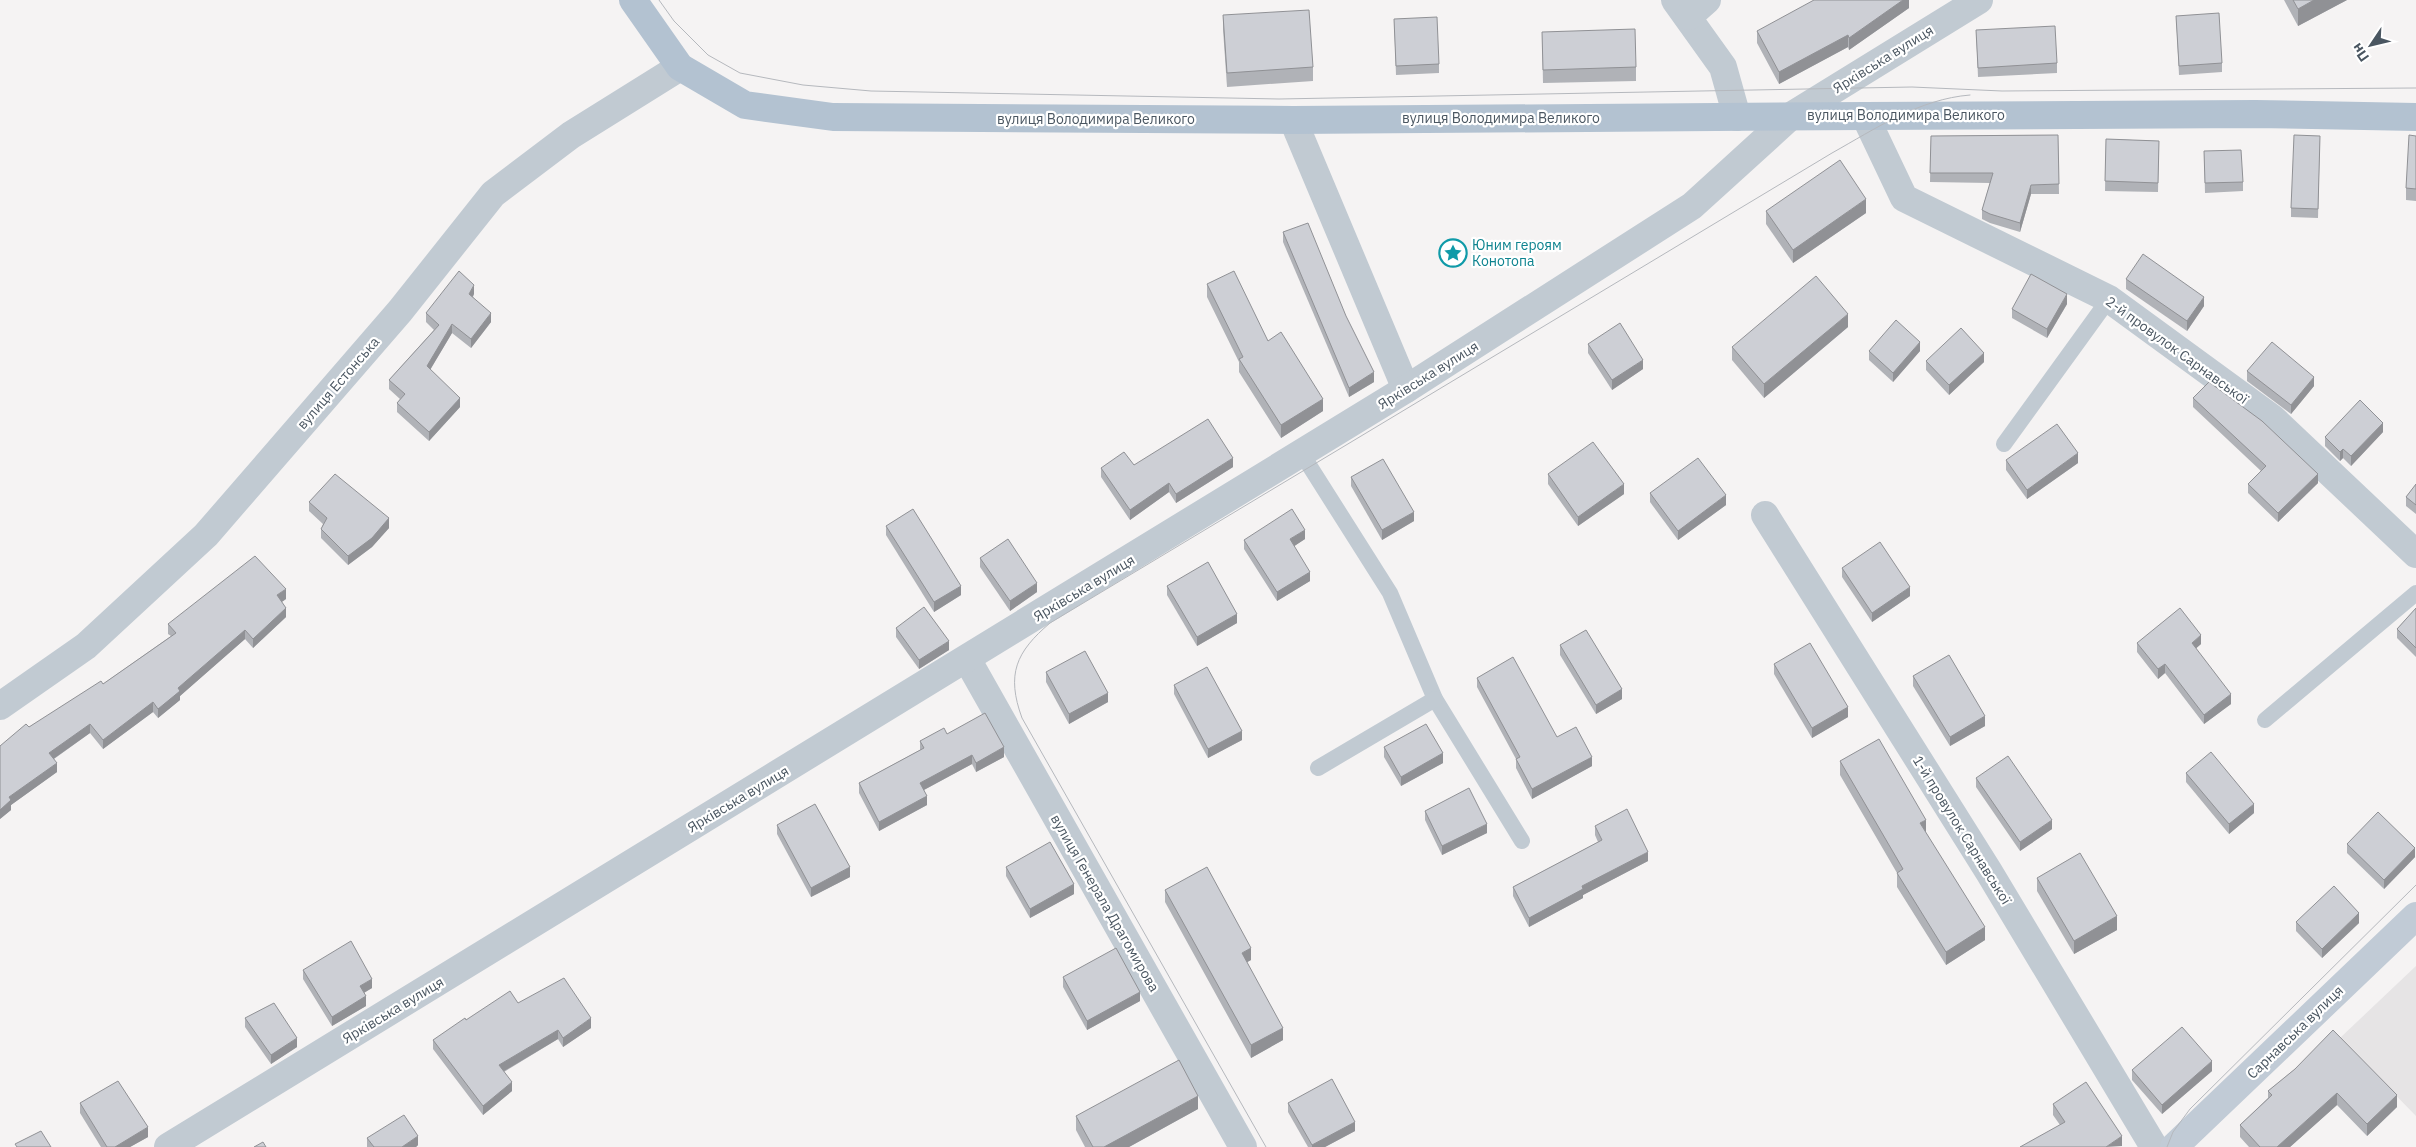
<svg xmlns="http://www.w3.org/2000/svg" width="2416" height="1147" viewBox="0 0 2416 1147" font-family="'IBM Plex Sans',sans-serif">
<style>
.education{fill:#e6e4e5}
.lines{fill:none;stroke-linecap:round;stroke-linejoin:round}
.lane{stroke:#c1cad2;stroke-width:16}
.street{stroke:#c1cad2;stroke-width:28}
.secondary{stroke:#c1cbd6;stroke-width:28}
.primary{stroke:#b3c2d1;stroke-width:28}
.tram{stroke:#b5b8bd;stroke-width:1}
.wall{fill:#b0b2b7}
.shaded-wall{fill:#909195}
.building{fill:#cdcfd5;stroke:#909195}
.labels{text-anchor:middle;stroke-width:4.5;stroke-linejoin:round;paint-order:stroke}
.street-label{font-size:14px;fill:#4a5661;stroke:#fff}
.culture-label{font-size:14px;fill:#0d838f;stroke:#fff;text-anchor:start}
</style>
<rect width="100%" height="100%" fill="#f5f3f3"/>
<!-- education -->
<path class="education" d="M2416 966V1116L2340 1038Z"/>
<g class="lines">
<!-- lane -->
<g class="lane">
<path d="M2004 444 2109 299"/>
<path d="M1302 454 1390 593 1435 699 1522 841"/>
<path d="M2265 720 2416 593"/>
<path d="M1318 768 1435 699"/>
</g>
<!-- street -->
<g class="street">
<path d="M1675 0 1723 67 1737 117"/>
<path d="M1689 16 1707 0"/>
<path d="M1865 116 1904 198 2109 299 2272 418 2416 554"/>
<path d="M1293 120 1406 389"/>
<path d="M1765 515 1989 872 2154 1147"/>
<path d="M967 659 1243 1147"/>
<path d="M0 706 86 646 206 535 400 311 493 194 571 135 680 67"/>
<path d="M168 1147 1406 389 1692 206 1791 116 1979 0"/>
</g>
<!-- secondary -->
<path class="secondary" d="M2174 1147 2416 916"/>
<!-- primary -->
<path class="primary" d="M633 0 680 67 745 105 833 117 1293 120 1865 116 2255 114 2416 117"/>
<!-- tram -->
<g class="tram">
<path d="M659 0 674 21 708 55 740 73 803 85 871 91 1279 99 1912 87 2002 91 2416 88"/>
<path d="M1266 1147 1022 718C1006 674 1016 652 1050 623L1832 153C1875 129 1919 99 1970 95"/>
<path d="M2167 1147 2173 1132 2190 1109 2416 885"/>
</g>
</g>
<!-- wall -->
<g class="wall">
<path d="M1909 0V8L1849 50 1848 47 1779 84 1757 43V31Z"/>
<path d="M2284 0H2347L2298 26Z"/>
<path d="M1223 15 1313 67V81L1227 87 1223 29Z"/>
<path d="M2176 16 2222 63V72L2179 75Z"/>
<path d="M1394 19 1439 64V73L1396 75Z"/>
<path d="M1976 30 2057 63V73L1978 77Z"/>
<path d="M1542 32 1636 67V81L1543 83Z"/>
<path d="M2058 135 2059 194H2031L2020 232 1990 223 1982 219V210L1990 183 1930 182 1931 136Z"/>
<path d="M2320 136 2318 218 2291 217V208Z"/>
<path d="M2416 136V201L2406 200V188Z"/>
<path d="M2106 139 2159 141 2158 192 2105 191Z"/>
<path d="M2204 151 2243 182V191L2205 193Z"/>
<path d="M1766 211 1866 213 1793 263 1766 224Z"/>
<path d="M1283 232 1374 382 1349 397 1283 242Z"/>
<path d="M2126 279 2204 306 2187 331 2126 289Z"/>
<path d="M1207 284 1268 341 1323 411 1281 438 1239 372V362L1207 297Z"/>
<path d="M474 294 473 297 491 322 471 348 452 333 430 370 460 407 429 441 397 412V403L400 399 389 389V380L434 330 426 322V313Z"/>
<path d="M2067 304 2047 338 2012 318V309Z"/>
<path d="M1848 327 1764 398 1732 360V347Z"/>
<path d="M1588 344 1643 369 1612 390 1588 353Z"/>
<path d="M1869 351H1920L1893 382 1869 360Z"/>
<path d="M1926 361 1984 362 1949 395 1926 370Z"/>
<path d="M2247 371 2314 386 2291 414 2247 381Z"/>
<path d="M2193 398 2318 483 2278 522 2248 493V484L2261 471 2193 407Z"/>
<path d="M2383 432 2351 466 2343 458 2340 461 2325 446V437Z"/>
<path d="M2006 460 2078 463 2027 499 2006 470Z"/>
<path d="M1134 465 1233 467 1176 503 1169 492 1130 520 1101 477V468Z"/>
<path d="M1548 474 1624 494 1578 526 1548 484Z"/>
<path d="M1351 477 1414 521 1382 540 1351 486Z"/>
<path d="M2416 484V514L2406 506V497Z"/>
<path d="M1650 493 1726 505 1678 540 1650 502Z"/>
<path d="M309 502 389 528 372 547 348 565 321 538V529L323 524 309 511Z"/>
<path d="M886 526 961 595 934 612 886 535Z"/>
<path d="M1305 539 1294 546 1310 581 1277 601 1244 549V540Z"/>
<path d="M980 558 1037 592 1010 611 980 567Z"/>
<path d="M1842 568 1910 596 1872 622 1842 577Z"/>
<path d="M1167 586 1237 623 1197 646 1167 595Z"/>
<path d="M286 599 282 602 286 617 253 648 245 639 180 696V700L158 718 153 712 103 749 90 733 54 759 57 772 11 805V810L0 819 29 727 103 684 171 636 168 634V624Z"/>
<path d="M2416 608V657L2397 638V629Z"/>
<path d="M896 628 949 650 919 669 896 637Z"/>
<path d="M2137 643 2201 644 2196 648 2231 704 2204 724 2165 673 2158 679 2137 652Z"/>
<path d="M1560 645 1622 699 1596 714 1560 655Z"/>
<path d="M1774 664 1848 717 1812 738 1774 674Z"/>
<path d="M1046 672 1108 702 1069 724 1046 682Z"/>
<path d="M1913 676 1985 726 1950 746 1913 686Z"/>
<path d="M1477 678 1592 766 1532 799 1516 768V759L1477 687Z"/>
<path d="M1174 685 1242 740 1208 758 1174 694Z"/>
<path d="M947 734 1004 757 976 772 972 764 924 790 927 805 879 831 859 793V783L920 750V741Z"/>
<path d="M1384 747 1443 763 1401 786 1384 757Z"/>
<path d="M1840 761 1926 833 1985 940 1946 965 1897 887V873L1840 775Z"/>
<path d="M2186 773 2254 813 2229 834 2186 782Z"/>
<path d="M1976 778 2052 829 2020 851 1976 787Z"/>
<path d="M1425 811 1487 833 1442 855 1425 820Z"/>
<path d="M777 825 850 877 811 897 777 834Z"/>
<path d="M1595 826 1648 861 1583 895V898L1529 927 1513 896V887L1598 842 1595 835Z"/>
<path d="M2347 844 2415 857 2384 889 2347 853Z"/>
<path d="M1006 867 1074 894 1030 918 1006 876Z"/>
<path d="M2037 878 2117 930 2074 954 2037 891Z"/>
<path d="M1165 890 1251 960 1247 962 1283 1040 1251 1058 1165 902Z"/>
<path d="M2296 922 2359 923 2322 958 2296 931Z"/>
<path d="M303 970 372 988 364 993 366 1006 332 1026 303 979Z"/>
<path d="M1063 977 1140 1001 1087 1030 1063 987Z"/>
<path d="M518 1003 591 1028 563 1047 558 1039 504 1072 512 1091 483 1115 433 1049V1040L466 1020Z"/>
<path d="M245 1018 297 1047 271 1064 245 1027Z"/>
<path d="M2295 1069 2397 1107 2367 1136 2337 1105 2290 1147H2249L2240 1137V1125L2268 1098V1091Z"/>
<path d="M2132 1070 2212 1071 2162 1114 2132 1080Z"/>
<path d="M80 1103 148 1137 130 1147H101L80 1113Z"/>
<path d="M1288 1103 1355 1131 1325 1147H1308L1288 1112Z"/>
<path d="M2053 1104 2122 1146 2060 1125 2053 1115Z"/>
<path d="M1198 1109 1129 1147H1085L1076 1130V1116Z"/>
<path d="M367 1138 418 1145 416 1147H367Z"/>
</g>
<!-- shaded-wall -->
<g class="shaded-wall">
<path d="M1903 0H1909V8L1849 50V38Z"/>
<path d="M2314 0H2347L2298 26V9Z"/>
<path d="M1848 35V47L1779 84V72Z"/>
<path d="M2031 185V194L2020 232V223Z"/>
<path d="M1866 199V213L1793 263V250Z"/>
<path d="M474 285V294L469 303V294Z"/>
<path d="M2067 294V304L2047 338V329Z"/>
<path d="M2204 297V306L2187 331V321Z"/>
<path d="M491 313V322L471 348V339Z"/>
<path d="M1848 314V327L1764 398V384Z"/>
<path d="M452 324V333L427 375V366Z"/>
<path d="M1920 342V351L1893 382V373Z"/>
<path d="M1984 353V362L1949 395V385Z"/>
<path d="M1643 360V369L1612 390V380Z"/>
<path d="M1374 372V382L1349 397V388Z"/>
<path d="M2314 377V386L2291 414V405Z"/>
<path d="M460 398V407L429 441V432Z"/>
<path d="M1323 399V411L1281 438V425Z"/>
<path d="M2383 423V432L2351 466V456Z"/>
<path d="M2343 449V458L2340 461V452Z"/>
<path d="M2078 453V463L2027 499V490Z"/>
<path d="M1233 458V467L1176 503V494Z"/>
<path d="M2318 474V483L2278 522V513Z"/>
<path d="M1169 483V492L1130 520V510Z"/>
<path d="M1624 484V494L1578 526V517Z"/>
<path d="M1726 495V505L1678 540V531Z"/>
<path d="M1414 512V521L1382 540V530Z"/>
<path d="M389 518V528L372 547 348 565V556Z"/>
<path d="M1305 530V539L1290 549V539Z"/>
<path d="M1310 572V581L1277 601V592Z"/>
<path d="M1037 583V592L1010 611V601Z"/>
<path d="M961 586V595L934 612V602Z"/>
<path d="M1910 587V596L1872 622V613Z"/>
<path d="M286 589V599L277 605V595Z"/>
<path d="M286 608V617L253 648V639Z"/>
<path d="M1237 614V623L1197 646V637Z"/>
<path d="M245 630V639L180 696V700L158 718V709L178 688Z"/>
<path d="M2201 635V644L2192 652V643Z"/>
<path d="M949 641V650L919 669V660Z"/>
<path d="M2165 664V673L2158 679V669Z"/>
<path d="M1622 689V699L1596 714V705Z"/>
<path d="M1108 693V702L1069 724V714Z"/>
<path d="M2231 694V704L2204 724V715Z"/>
<path d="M153 702V712L103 749V740Z"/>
<path d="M1848 707V717L1812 738V728Z"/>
<path d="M1985 716V726L1950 746V737Z"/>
<path d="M90 724V733L49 762V753Z"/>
<path d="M1242 731V740L1208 758V749Z"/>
<path d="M1004 747V757L976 772V763Z"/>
<path d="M1443 753V763L1401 786V777Z"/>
<path d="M972 755V764L920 792V783Z"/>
<path d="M1592 757V766L1532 799V789Z"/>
<path d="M57 763V772L11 805V810L0 819V810L9 797Z"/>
<path d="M927 796V805L879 831V822Z"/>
<path d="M2254 804V813L2229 834V824Z"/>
<path d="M1926 820V833L1920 823Z"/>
<path d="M2052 820V829L2020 851V842Z"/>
<path d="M1487 824V833L1442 855V846Z"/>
<path d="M2415 848V857L2384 889V880Z"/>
<path d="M1648 852V861L1583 895V898L1529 927V918L1582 886Z"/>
<path d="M850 867V877L811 897V888Z"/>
<path d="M1074 884V894L1030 918V909Z"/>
<path d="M2359 913V923L2322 958V949Z"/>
<path d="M2117 916V930L2074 954V941Z"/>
<path d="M1985 927V940L1946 965V952Z"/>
<path d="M1251 948V960L1242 965V953Z"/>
<path d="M372 979V988L360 995V986Z"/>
<path d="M1140 992V1001L1087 1030V1021Z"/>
<path d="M366 996V1006L332 1026V1017Z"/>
<path d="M591 1018V1028L563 1047V1038Z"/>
<path d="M1283 1028V1040L1251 1058V1045Z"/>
<path d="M558 1030V1039L499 1074V1065Z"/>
<path d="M297 1038V1047L271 1064V1055Z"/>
<path d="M2212 1061V1071L2162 1114V1105Z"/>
<path d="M512 1082V1091L483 1115V1106Z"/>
<path d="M2337 1093V1105L2290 1147H2277Z"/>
<path d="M2397 1095V1107L2367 1136V1124Z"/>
<path d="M1198 1096V1109L1129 1147H1104Z"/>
<path d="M1355 1122V1131L1325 1147H1312V1145Z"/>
<path d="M148 1127V1137L130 1147H115Z"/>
<path d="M418 1136V1145L416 1147H402Z"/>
<path d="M2122 1136V1146L2106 1147Z"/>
</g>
<!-- building -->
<g class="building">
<path d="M1814 0H1903L1849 38 1848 35 1779 72 1757 31Z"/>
<path d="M2293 0H2314L2298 9Z"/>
<path d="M1309 10 1313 67 1227 73 1223 15Z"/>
<path d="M2219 13 2222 63 2179 66 2176 16Z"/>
<path d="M1437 17 1439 64 1396 66 1394 19Z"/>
<path d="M2055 26 2057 63 1978 68 1976 30Z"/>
<path d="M1635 29 1636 67 1543 70 1542 32Z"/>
<path d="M2058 135 2059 184 2031 185 2020 223 1990 214 1982 210 1993 173H1930L1931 136Z"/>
<path d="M2294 135 2320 136 2318 209 2291 208Z"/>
<path d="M2409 135 2416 136V189L2406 188Z"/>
<path d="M2106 139 2159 141 2158 183 2105 181Z"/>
<path d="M2241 150 2243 182 2205 183 2204 151Z"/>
<path d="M1840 160 1866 199 1793 250 1766 211Z"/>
<path d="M1308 223 1346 316 1374 372 1349 388 1283 232Z"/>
<path d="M2143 254 2204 297 2187 321 2126 279Z"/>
<path d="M459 271 474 285 469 294 491 313 471 339 452 324 427 366 460 398 429 432 397 403 405 394 389 380 439 325 426 313Z"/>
<path d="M1234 271 1268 341 1281 332 1323 399 1281 425 1239 359 1243 357 1207 284Z"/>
<path d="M2031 274 2067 294 2047 329 2012 309Z"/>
<path d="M1816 276 1848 314 1764 384 1732 347Z"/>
<path d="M1896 320 1920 342 1893 373 1869 351Z"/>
<path d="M1620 323 1643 360 1612 380 1588 344Z"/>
<path d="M1961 328 1984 353 1949 385 1926 361Z"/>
<path d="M2272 342 2314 377 2291 405 2247 371Z"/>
<path d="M2209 382 2262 421 2318 474 2278 513 2248 484 2266 466 2193 398Z"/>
<path d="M2360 400 2383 423 2351 456 2343 449 2340 452 2325 437Z"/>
<path d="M1208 419 1233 458 1176 494 1169 483 1130 510 1101 468 1124 452 1134 465Z"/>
<path d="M2057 424 2078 453 2027 490 2006 460Z"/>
<path d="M1593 442 1624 484 1578 517 1548 474Z"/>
<path d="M1698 458 1726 495 1678 531 1650 493Z"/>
<path d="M1383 459 1414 512 1382 530 1351 477Z"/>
<path d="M335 474 389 518 372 538 348 556 321 529 327 518 309 502Z"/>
<path d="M2416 484V505L2406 497Z"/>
<path d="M913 509 961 586 934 602 886 526Z"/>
<path d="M1292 509 1305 530 1290 539 1310 572 1277 592 1244 540Z"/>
<path d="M1008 539 1037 583 1010 601 980 558Z"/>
<path d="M1880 542 1910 587 1872 613 1842 568Z"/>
<path d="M255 556 286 589 277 595 286 608 253 639 245 630 178 688 180 691 158 709 153 702 103 740 90 724 49 753 57 763 9 797 11 800 0 810V746L26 724 29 727 101 681 103 684 176 633 168 624Z"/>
<path d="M1208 562 1237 614 1197 637 1167 586Z"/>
<path d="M924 607 949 641 919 660 896 628Z"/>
<path d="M2180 608 2201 635 2192 643 2231 694 2204 715 2165 664 2158 669 2137 643Z"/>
<path d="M2416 608V648L2397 629Z"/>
<path d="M1586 630 1622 689 1596 705 1560 645Z"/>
<path d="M1810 643 1848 707 1812 728 1774 664Z"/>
<path d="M1085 651 1108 693 1069 714 1046 672Z"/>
<path d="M1949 655 1985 716 1950 737 1913 676Z"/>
<path d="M1513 657 1557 737 1576 727 1592 757 1532 789 1516 759 1520 757 1477 678Z"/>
<path d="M1207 667 1242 731 1208 749 1174 685Z"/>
<path d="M985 713 1004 747 976 763 972 755 920 783 927 796 879 822 859 783 924 748 920 741 944 728 947 734Z"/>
<path d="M1426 724 1443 753 1401 777 1384 747Z"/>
<path d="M1879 739 1926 820 1920 823 1985 927 1946 952 1897 873 1903 869 1840 761Z"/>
<path d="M2211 752 2254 804 2229 824 2186 773Z"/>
<path d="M2008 756 2052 820 2020 842 1976 778Z"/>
<path d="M1469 788 1487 824 1442 846 1425 811Z"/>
<path d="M815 804 850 867 811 888 777 825Z"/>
<path d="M1627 809 1648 852 1582 886 1583 889 1529 918 1513 887 1602 840 1595 826Z"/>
<path d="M2378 812 2415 848 2384 880 2347 844Z"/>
<path d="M1050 842 1074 884 1030 909 1006 867Z"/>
<path d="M2080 853 2117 916 2074 941 2037 878Z"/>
<path d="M1207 867 1251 948 1242 953 1283 1028 1251 1045 1165 890Z"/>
<path d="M2334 886 2359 913 2322 949 2296 922Z"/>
<path d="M351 941 372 979 360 986 366 996 332 1017 303 970Z"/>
<path d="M1116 948 1140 992 1087 1021 1063 977Z"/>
<path d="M564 978 591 1018 563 1038 558 1030 499 1065 512 1082 483 1106 433 1040 465 1018 466 1020 510 991 518 1003Z"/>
<path d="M274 1003 297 1038 271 1055 245 1018Z"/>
<path d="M2182 1027 2212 1061 2162 1105 2132 1070Z"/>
<path d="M2333 1030 2397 1095 2367 1124 2337 1093 2277 1147H2260L2240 1125 2272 1095 2268 1091 2295 1069Z"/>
<path d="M1179 1060 1198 1096 1104 1147H1093L1076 1116Z"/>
<path d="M1332 1079 1355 1122 1312 1145 1288 1103Z"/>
<path d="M118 1081 148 1127 115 1147H107L80 1103Z"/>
<path d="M2086 1082 2122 1136 2106 1147H2020L2065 1122 2053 1104Z"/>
<path d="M404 1115 418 1136 402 1147H374L367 1138Z"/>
<path d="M41 1131 51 1147H17L15 1144Z"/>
<path d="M263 1142 266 1147H254Z"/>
</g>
<!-- icons -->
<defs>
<g id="sight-ring" transform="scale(1.4375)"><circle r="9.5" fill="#fff" stroke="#0f9aa8" stroke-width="1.5"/><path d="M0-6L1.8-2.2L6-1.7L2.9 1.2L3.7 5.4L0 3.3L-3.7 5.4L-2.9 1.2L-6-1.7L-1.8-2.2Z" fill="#0f9aa8"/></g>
</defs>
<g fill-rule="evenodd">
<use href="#sight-ring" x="1453" y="253"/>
</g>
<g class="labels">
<!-- street labels -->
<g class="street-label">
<text transform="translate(1883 59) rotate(-32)" y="5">Ярківська вулиця</text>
<text x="1906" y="120">вулиця Володимира Великого</text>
<text x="1501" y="123">вулиця Володимира Великого</text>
<text x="1096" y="124">вулиця Володимира Великого</text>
<text transform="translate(2177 350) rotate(36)" y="5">2-й провулок Сарнавської</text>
<text transform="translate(1428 375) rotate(-32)" y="5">Ярківська вулиця</text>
<text transform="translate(338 383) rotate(-49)" y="5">вулиця Естонська</text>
<text transform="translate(1084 588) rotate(-31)" y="5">Ярківська вулиця</text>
<text transform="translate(738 799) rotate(-31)" y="5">Ярківська вулиця</text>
<text transform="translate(1962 830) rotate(58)" y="5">1-й провулок Сарнавської</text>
<text transform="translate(1105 903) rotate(60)" y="5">вулиця Генерала Драгомирова</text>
<text transform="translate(393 1010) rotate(-31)" y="5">Ярківська вулиця</text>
<text transform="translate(2295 1032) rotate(-44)" y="5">Сарнавська вулиця</text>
</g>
<!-- culture labels -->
<g class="culture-label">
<text x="1472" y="250">Юним героям<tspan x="1472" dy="16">Конотопа</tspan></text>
</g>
</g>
<!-- north arrow -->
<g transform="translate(2371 45) rotate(235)" stroke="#ffffff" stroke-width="4" paint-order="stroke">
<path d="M0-4L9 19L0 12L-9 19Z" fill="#4a5661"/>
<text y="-8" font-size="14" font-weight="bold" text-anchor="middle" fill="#4a5661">Пн</text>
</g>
</svg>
